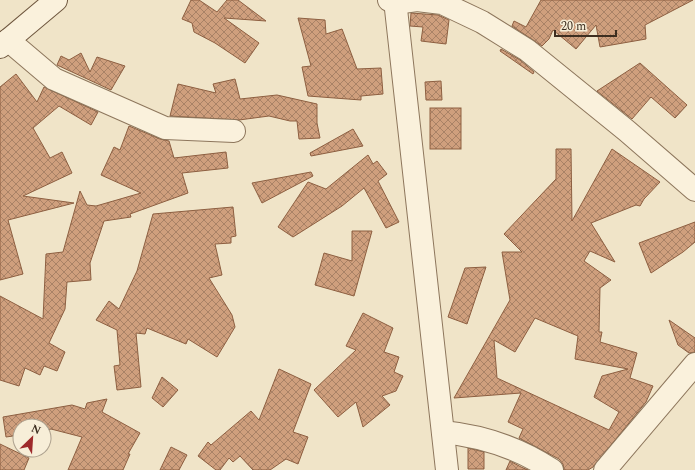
<svg xmlns="http://www.w3.org/2000/svg" width="695" height="470" viewBox="0 0 695 470" font-family="Spectral,serif">
<style>
.building{fill:url(#building-cross-hatch);stroke:#8d5f41;fill-rule:evenodd}
.lines{fill:none;stroke-linecap:round;stroke-linejoin:round}
.street-casing{stroke:#8d765c;stroke-width:24}
.secondary-casing{stroke:#6f573f;stroke-width:24}
.street{stroke:#faf1dc;stroke-width:22}
.secondary{stroke:#faf1dc;stroke-width:22}
</style>
<defs>
<pattern id="building-cross-hatch" width="8" height="8" patternUnits="userSpaceOnUse"><rect width="8" height="8" fill="#cf9f7d"/><path d="M0 0l8 8M0 8l8-8" fill="none" stroke="#a98266"/></pattern>
</defs>
<rect width="100%" height="100%" fill="#f0e4c8"/>
<!-- building -->
<g class="building">
<path d="M191 0H199L217 12 227 0H238L266 21 224 18 259 43 245 63 215 43 194 32 192 23 182 19Z"/>
<path d="M541 0H693L645 25 646 39 600 47 596 25 576 49 553 30 549 39 542 46 512 26 514 21 526 27Z"/>
<path d="M411 13 438 15 449 20 446 44 421 41 423 27 410 26Z"/>
<path d="M298 18 325 20 326 34 342 29 357 69 381 68 383 94 361 96V100L308 96 302 67 311 66Z"/>
<path d="M501 49 520 60 534 72 533 74 500 51Z"/>
<path d="M81 53 90 72 97 57 125 66 111 90 57 65 61 56 69 60Z"/>
<path d="M640 63 687 105 675 118 651 97 632 119 597 91Z"/>
<path d="M16 74 37 102 44 87 98 112 91 125 59 106 33 128 50 158 62 152 72 173 23 196 74 203 8 220 23 274 0 280V87Z"/>
<path d="M235 79 240 99 277 95 317 104V123L320 138 299 139 297 121H290L269 116 239 120 170 116 178 84 216 93 213 84Z"/>
<path d="M441 81 442 100H426L425 82Z"/>
<rect x="430" y="108" width="31" height="41"/>
<path d="M129 126 160 139 169 141 174 158 226 152 228 168 182 173 188 193 130 214 131 217 104 221 90 263 91 280 67 282 65 309 49 343 65 352 57 371 44 366 40 375 25 368 19 386 0 380V296L43 319 46 254 63 252 80 191 87 205 96 206 141 193 101 175 114 147 120 150Z"/>
<path d="M353 129 363 146 311 156 310 153Z"/>
<path d="M556 149H571L572 221 612 149 660 182 644 199 640 206 636 205 591 223 615 262 590 251 584 261 611 280 600 288 599 332H602L600 342 637 353 630 378 653 386 646 402 593 467 588 470H564L563 464 559 459 519 438 523 429 508 422 521 393 454 398 510 300 502 252H522L504 234 556 179ZM535 318 578 336 575 359 628 369 602 376 594 397 619 412 609 430 497 378 494 340 515 352Z"/>
<path d="M368 155 373 164 377 161 387 174 378 181 399 222 386 228 364 188 342 206 293 237 278 227 308 182 326 189Z"/>
<path d="M311 172 313 176 262 203 252 183Z"/>
<path d="M233 207 236 236 231 237V243L215 244 222 275 209 278 232 315 235 327 217 357 188 339 186 344 147 328 145 334 136 333 141 387 117 390 114 366 120 365 117 330 96 320 109 301 119 309 137 271 153 214Z"/>
<path d="M695 222V242L683 252 651 273 639 243Z"/>
<path d="M352 231H372L354 296 315 285 324 253 352 261Z"/>
<path d="M486 267 467 324 448 317 465 268Z"/>
<path d="M363 313 393 328 384 352 399 357 394 372 403 376 396 391 382 396 390 405 363 427 356 402 338 417 314 390 356 350 346 346Z"/>
<path d="M669 320 695 338V352L689 353 678 345Z"/>
<path d="M279 369 311 384 293 432 308 437 298 464 286 459 270 470H253L240 456 233 462 229 458 220 470H216L198 456 208 442 211 445 251 411 259 420Z"/>
<path d="M162 377 178 390 163 407 152 398Z"/>
<path d="M107 399 102 412 140 433 128 454H130L123 470H68L82 437 51 429 44 431V426H20V435L6 437 3 417 72 405 85 409 87 403Z"/>
<path d="M0 444 29 458 24 470H0Z"/>
<path d="M171 447 187 455 179 470H160Z"/>
<path d="M468 448 484 452V469H468Z"/>
<path d="M510 461 521 467 528 470H506Z"/>
</g>
<g class="lines">
<!-- street casing -->
<g class="street-casing">
<g id="street">
<path d="M389 0 395 3 417 0 442 3 482 22 527 50 627 131 695 190"/>
<path d="M395 0 447 470"/>
<path d="M8 40 54 79 165 128 234 131"/>
<path d="M443 432C483 436 519 448 552 470"/>
<path d="M605 470 695 364"/>
</g>
</g>
<!-- secondary casing -->
<g class="secondary-casing">
<path id="secondary" d="M0 47 56 0"/>
</g>
<!-- street -->
<use href="#street" class="street"/>
<!-- secondary -->
<use href="#secondary" class="secondary"/>
</g>
<!-- north arrow -->
<g transform="translate(32 438) rotate(25)"><circle r="19" fill="#f7eed8" stroke="#ada18e"/>
<path d="M0-3L7 15L0 10L-7 15Z" fill="#9e2a2b"/>
<text y="-6" font-size="11" font-weight="bold" text-anchor="middle" fill="#3d2e20">N</text>
</g>
<!-- scale -->
<path d="M555 30v6h61v-6" fill="none" stroke="#3d2e20" stroke-width="2"/>
<text x="561" y="30" font-size="12" fill="#3d2e20" stroke="#f7eed8" stroke-width="3" paint-order="stroke">20 m</text>
</svg>
